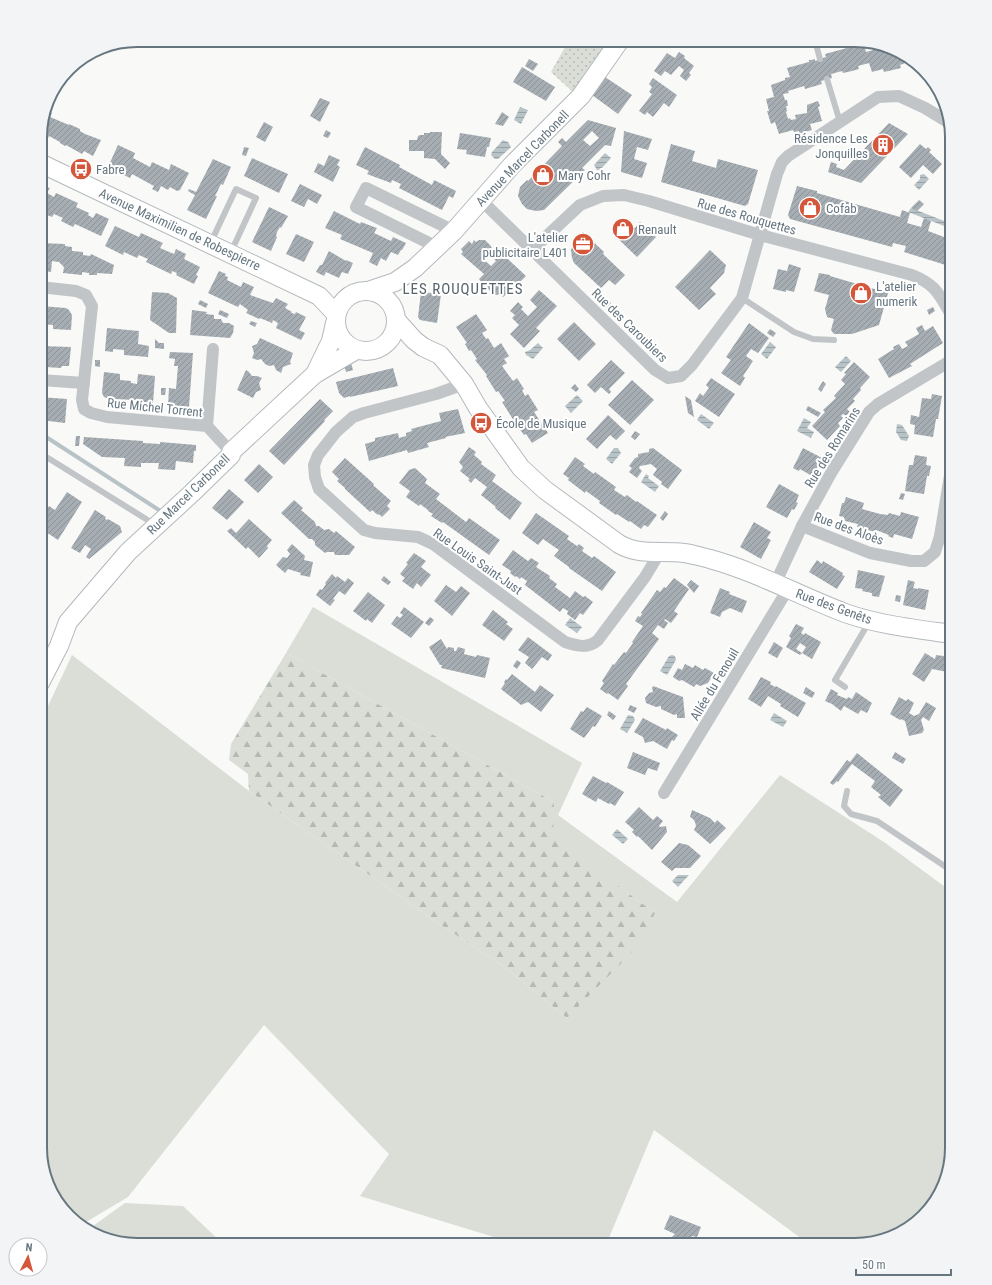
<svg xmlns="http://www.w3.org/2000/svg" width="992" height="1285" viewBox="0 0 992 1285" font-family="'Roboto Condensed',sans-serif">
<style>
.green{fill:#daded7}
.forest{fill:url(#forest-firs)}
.park{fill:url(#park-dots)}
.water{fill:url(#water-rules)}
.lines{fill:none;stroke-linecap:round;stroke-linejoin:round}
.stream{stroke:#b8c3c7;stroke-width:4}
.building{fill:url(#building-hatch);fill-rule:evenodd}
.secondary-casing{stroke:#b3b9bd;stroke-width:20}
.lane{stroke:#c1c5c8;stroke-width:6}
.street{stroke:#c1c5c8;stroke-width:12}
.secondary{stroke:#fff;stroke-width:18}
.labels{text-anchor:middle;stroke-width:4;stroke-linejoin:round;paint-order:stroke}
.poi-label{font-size:13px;fill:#667680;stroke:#fff;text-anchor:start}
.street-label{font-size:13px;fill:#667680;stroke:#fff}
.quarter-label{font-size:15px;letter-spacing:1px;fill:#58646b;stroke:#fff}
.rim{fill:none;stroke:#667680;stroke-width:2}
</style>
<defs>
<pattern id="forest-firs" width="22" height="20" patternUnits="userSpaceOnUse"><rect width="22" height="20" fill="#daded7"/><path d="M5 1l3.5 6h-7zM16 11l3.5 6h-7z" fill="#b5b9b4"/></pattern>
<pattern id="park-dots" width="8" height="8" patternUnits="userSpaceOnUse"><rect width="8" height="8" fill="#daded7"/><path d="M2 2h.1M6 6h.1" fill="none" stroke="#b5b9b4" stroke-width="1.8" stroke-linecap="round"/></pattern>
<pattern id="water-rules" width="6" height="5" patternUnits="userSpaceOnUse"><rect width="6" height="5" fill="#b8c3c7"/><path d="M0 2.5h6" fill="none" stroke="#99a3a7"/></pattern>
<pattern id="building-hatch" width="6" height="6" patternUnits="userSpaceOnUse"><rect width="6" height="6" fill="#a6aeb4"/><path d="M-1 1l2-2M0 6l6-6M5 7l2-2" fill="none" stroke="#8b9298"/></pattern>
</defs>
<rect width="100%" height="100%" fill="#f9f9f7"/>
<!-- green -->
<g class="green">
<path d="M313 607 582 763 558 815 677 902 780 775 884 842 952 892V1148L939 1196 909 1229 855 1245H810L654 1130 606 1245H508L510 1242 360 1196 389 1154 264 1025 128 1197 81 1225 56 1202 40 1148V723L72 655 249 791 441 925 503 966 567 1018 655 913 552 838 554 802 286 653Z"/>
<path d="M125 1203 183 1206 224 1245H137L102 1236 93 1226Z"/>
</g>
<!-- forest -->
<path class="forest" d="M286 653 554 802 553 838 655 913 637 947 567 1018 503 966 441 925 249 791 248 774 229 760 231 744Z"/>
<!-- park -->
<path class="park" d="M569 40H611L574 93 551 72Z"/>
<!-- water -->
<g class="water">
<path d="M520 107 528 110 521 124 514 120Z"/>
<path d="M503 140 508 142 511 147 498 159H495L491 155 492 152Z"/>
<path d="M605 153 611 158 600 170H597L594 165Z"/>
<path d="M924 174 929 179 919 190 914 185 920 179V175Z"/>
<path d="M911 208 952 224V229L908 212Z"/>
<path d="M770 342 776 347 767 359 761 354Z"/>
<path d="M538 343 543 348 533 359 526 355 525 352 530 350Z"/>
<path d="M846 356 851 361 841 372 835 367Z"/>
<path d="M577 395 583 401 571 413 565 406Z"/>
<path d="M701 414 714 423 709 429 697 420Z"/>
<path d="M804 418 811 422 807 428 814 432 811 438 797 431Z"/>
<path d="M897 424 902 425 909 436 907 441 901 440 896 432Z"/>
<path d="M614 448H618L621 453 612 464 606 459Z"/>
<path d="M646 474 649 476 648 478 659 486 655 492 641 482Z"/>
<path d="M570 618 582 627 577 633 565 625Z"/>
<path d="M672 655 675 656 676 660 667 675 660 671 669 656Z"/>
<path d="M774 713 787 721 783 727 770 720Z"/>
<path d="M628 715 633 716 635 720 627 733 620 729Z"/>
<path d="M617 829 628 839 623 844 612 835Z"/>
<path d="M678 875H689L678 887 672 881Z"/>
</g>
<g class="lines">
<!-- stream -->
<path class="stream" d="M40 433 162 512"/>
</g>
<!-- building -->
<g class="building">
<path d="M539 40H553L549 46Z"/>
<path d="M864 43 866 52 884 47 904 53 914 63 911 64 910 61 900 65 901 68 884 72 883 69 872 72 869 63 858 66 859 69 852 71 843 73 842 71 831 74 832 78 821 81 822 84 805 89 804 86 788 91 789 93 783 94 785 100H787L788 106H786L787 111 786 112 788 119 790 118 791 120 796 119 795 115 807 113V105L818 101 820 106 818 107 822 121 810 124 812 130 799 134V131L794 132 793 130 779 134 775 122 771 124 767 111H769L766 99 774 97 771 85 785 80V78L790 77 787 68 809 62V60H811L815 59V61L826 57 825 54 847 48V46L852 44 853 46Z"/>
<path d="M679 52 685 56 684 58 694 66 689 73 691 75 686 81 680 76 684 70 679 66 671 75 665 71 661 76 654 71 667 53 675 58Z"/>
<path d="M529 59 538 64 533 71 525 66Z"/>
<path d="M522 67 555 87 546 101 513 82Z"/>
<path d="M605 77 632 95 618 114 592 95Z"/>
<path d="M653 78 677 95 669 107 664 103 653 117 647 112 645 115 639 111 652 94 649 92 652 87 649 84Z"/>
<path d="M320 98 330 102 320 122 310 116Z"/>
<path d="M46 110 52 113 50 117 69 125V124L80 129V131L85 134 101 140 93 156 84 151 82 154 66 145 65 146 60 143V142L49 136 48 138 40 134Z"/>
<path d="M502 112 509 117 503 126 495 124Z"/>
<path d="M588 120 616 128 611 146 605 145 582 168 585 170 544 210 536 211 527 209 522 204 518 196 520 187 527 180 528 181 562 146 558 142 562 138 566 142ZM592 131 599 138 590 146 583 140Z"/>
<path d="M264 122 273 127 265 142 256 137Z"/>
<path d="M889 123 908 134 861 183 828 172 831 162 837 164 836 167 844 170Z"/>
<path d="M326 130 331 133 328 138 323 136Z"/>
<path d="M624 131 652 139 648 150 637 147 634 159 647 163 642 178 621 172Z"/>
<path d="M430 132H442L441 154 450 163 445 169 435 159 424 158V151H409V140H417L418 136 420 135H424V133H430Z"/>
<path d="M460 133 491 138 489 147H487L485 157 466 154 467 150 457 149Z"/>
<path d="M671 144 695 151 692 161 716 168 718 159 758 170 748 204 745 206 661 182Z"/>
<path d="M920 144 926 149 928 147 931 150 929 152 942 164 933 174 923 165 911 178 899 167Z"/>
<path d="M118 145 135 153 133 158 150 167 152 162 169 170 171 164 189 173 180 190 177 191 170 187 168 190 161 186 158 192 152 189 154 186 132 174 130 178 108 167Z"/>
<path d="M244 147 249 148 246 156 242 155Z"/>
<path d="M365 147 400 165 399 167 432 185 434 180 456 191 453 198 449 196 442 210 399 188 401 184 392 180 391 183 367 174 369 171 356 165Z"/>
<path d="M329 155 340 160 337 165 340 167 333 182 314 172 318 163 324 166Z"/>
<path d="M252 158 288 174 279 193 244 176Z"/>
<path d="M213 159 231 167 223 185 221 184 215 196H217L206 219 187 210 195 195 188 191 189 189 196 192Z"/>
<path d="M300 184 322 195 317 204 308 199 304 207 291 201Z"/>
<path d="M40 185 50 188 47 193 54 197 56 193 78 203 76 207 89 213 88 215 93 218 96 213 109 219 101 236 75 224 73 227 61 221 63 218 54 214 52 217 40 212Z"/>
<path d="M797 186 817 191V193L900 217 902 210 910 213 907 223 921 227 924 218 931 221 928 231 952 240V267L904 252 906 246 893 243 892 247 790 219 788 215Z"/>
<path d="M919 200 924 204 917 211 911 208Z"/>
<path d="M269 207 288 216 281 228 280 227 277 232 276 236 277 237 271 251 252 242Z"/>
<path d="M334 211 360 224 361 222 374 227 377 228 374 233 391 241 393 237 406 243 402 250H401L398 255 391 252 386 261 381 258 377 266 369 262 373 253 340 239 342 235 325 228Z"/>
<path d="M625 219 635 228 640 222 656 237 637 257 612 233Z"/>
<path d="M115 226 139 237 141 233 163 243 160 248 174 254 176 249 186 254 184 259 200 267 196 275 198 276 194 284 176 275 177 273 172 271 171 274 146 262 148 259 139 255 137 258 124 252 123 255 105 246Z"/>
<path d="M583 232 604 252 603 254 625 275 615 285 609 280 601 288 574 263 572 258 571 250 574 242Z"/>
<path d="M296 234 314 242 304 262 286 254Z"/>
<path d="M474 240 476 242 479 240H485L491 246V247L494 250 496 248 526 276 514 288 515 289 511 293H508L503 297 500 294 496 295 488 289 487 290 479 279 484 274 461 254 463 252 461 249 469 241 472 244ZM487 251 496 261 491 266 481 257Z"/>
<path d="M40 243 65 244V246L72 247V251L83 252V255L90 256 91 254 114 265 112 274 97 273V275H89V273L82 272V275L63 273 64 267 59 262 52 261 51 272 43 271V270L40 271Z"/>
<path d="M710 250 726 265 724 273 710 288 716 294 699 310 675 287Z"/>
<path d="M329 251 346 261V260L353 263 348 274 342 272 339 278 326 272 324 276 316 272 320 265H322Z"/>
<path d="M789 264 801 268 794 292 786 290V292L773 289 778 269 787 271Z"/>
<path d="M219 271 226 274 225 276 228 277 227 280 241 287 243 282 254 287 250 295 273 303 276 298 288 304 285 308 292 312 291 313 295 314 296 312 306 317 299 330 305 333 301 340 276 328 278 323 273 320 272 323 260 318 259 319 246 313 248 310 240 304 238 307 208 293Z"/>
<path d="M819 273 830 275V276L888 293 879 325 852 334H834L831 330 834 319 827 317 825 309 829 295 814 291Z"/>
<path d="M539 290 557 306 536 328 540 331 524 348 510 334 519 325 512 318 515 315 510 311 518 302 523 307 521 309 528 316 537 307 530 300Z"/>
<path d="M152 292 168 293 177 298 176 333H169L150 320Z"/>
<path d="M421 292 441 294 437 323 420 320 418 317Z"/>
<path d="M606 299 611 303 607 308 602 303Z"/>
<path d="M200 300 208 304 206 308 198 304Z"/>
<path d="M40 306 66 308 69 310 72 315 71 330 53 329V325L40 324Z"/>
<path d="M933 307 935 311 929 315 927 310Z"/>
<path d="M192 310 207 312 206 314 214 315V319H221L223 323H229L234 326 233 333 230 338 190 335Z"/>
<path d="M220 310 229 314 227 318 218 314Z"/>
<path d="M476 314 487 330 482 333 486 339 488 338 494 348 501 343 509 356 504 359 507 363 502 366 513 381 517 378 524 389 522 390 525 396 528 394 538 410 534 412 548 433 532 443 526 434 524 435 516 424 502 402 505 401 498 391 496 392 486 376 487 375 475 360 477 359 471 350 469 351 465 344 467 343 456 327Z"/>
<path d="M251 321 257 323 255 327 249 324Z"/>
<path d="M574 322 596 344 579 361 557 339Z"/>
<path d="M749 323 769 338 758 353 751 349 746 356 753 361 743 376 745 378 740 386 721 373 731 360 726 357Z"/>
<path d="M922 325 925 331 933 326 943 343 910 364 912 366 889 378 878 359 894 349 893 347 899 344 902 349 908 346 905 342 919 334 916 328Z"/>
<path d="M107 328 139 331 138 344 149 346 148 357 124 355V350L113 349V352L105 351Z"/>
<path d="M770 329 776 333 773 337 767 333Z"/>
<path d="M260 338 293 353 290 362 291 364 283 367 281 373 276 370 274 365 269 366 265 364 261 359 257 360 252 358 254 353 252 346 257 344Z"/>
<path d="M155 339 159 343H164V349L155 348Z"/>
<path d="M40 346 71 347 69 366H62L61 368 45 367V365H40Z"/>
<path d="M170 352 193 353 189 407 168 405 169 388 176 389 178 366H174L175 359 169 358Z"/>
<path d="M95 360H100V367L95 366Z"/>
<path d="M611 360 625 373 609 389 611 392 609 394 601 387 595 393 587 385Z"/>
<path d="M854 362 870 377 860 388 861 390 853 399 855 401 847 409 850 412 846 416 843 414 841 416 843 418 838 423 840 426 827 440 812 426 825 412 823 410 836 398 834 396 845 384 841 380 846 374 844 373Z"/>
<path d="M351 363 353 370 346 372 344 364Z"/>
<path d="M393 368 398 386 350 397V396L344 398 339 393 336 382Z"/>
<path d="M246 370 249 372 252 376H257L262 378 259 383 261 390 256 392 253 398 237 390Z"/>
<path d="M104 372 120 374V380L131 381V383L137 384 138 374 155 376 153 403 136 401V400L109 399 104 397 102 393Z"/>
<path d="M711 378 735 394 719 417 695 401 700 393 703 396 709 388 706 385Z"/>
<path d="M632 380 654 400 630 425 608 405Z"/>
<path d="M823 381 826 384 821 392 818 389Z"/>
<path d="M575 384 579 389 576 392 571 388Z"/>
<path d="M161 388H166L165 395H161Z"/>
<path d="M932 394 942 396 938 419H936L933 437 914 434 915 425 910 424 911 415 919 417 922 398 931 399Z"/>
<path d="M685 396 691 400 694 417 688 413Z"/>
<path d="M40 397 67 399 65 423 40 420Z"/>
<path d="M320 399 333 411 324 420 325 421 284 465 269 451Z"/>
<path d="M808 406 821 413 818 417 806 410Z"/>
<path d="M458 409 465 433 445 437 446 438 427 443 429 447 408 453 407 450 369 461 365 444 375 441V438L398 433 399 438 406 436V433L412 431 411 429 441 421 439 413Z"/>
<path d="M608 415 625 431 616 440 610 435 597 449 586 439Z"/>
<path d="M635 431 640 434 635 440 631 437Z"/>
<path d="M76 436H80L79 446H75Z"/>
<path d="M84 437 143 441V443L160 444V442L196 445V451H194L193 463 176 461 175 470 158 469 159 463H141V467L124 466 125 458 102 457 83 444Z"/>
<path d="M469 447 476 452 474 455 482 462 481 464 496 475 492 481 522 503 510 520 495 508 496 507 481 495 487 487 475 478 471 483 468 480 470 479 460 471 463 467 459 462Z"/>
<path d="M653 448 682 470 668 489 661 484 662 482 653 475 657 469 651 464 640 466 639 468 642 471 637 478 629 472 632 468 629 466 635 458 638 457V454L649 452V449Z"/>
<path d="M803 448 822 458 812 476 800 469 799 471 793 468Z"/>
<path d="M915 455 927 457 926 465 931 466 929 476H927L924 494 905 491 909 465H913Z"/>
<path d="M575 457 585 464 583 466 594 474 595 472 616 487 614 490 625 497 627 495 636 502 637 501 657 515 648 527 644 525 641 529 630 521 629 522 617 514 616 515 599 503 600 501 586 491 585 493 568 480 569 478 563 474Z"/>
<path d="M345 458 374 484 373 485 391 501 387 506 390 509 382 517 379 514 378 515 372 510 370 512 345 489V488L337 481 339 479 332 472Z"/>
<path d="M259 464 273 477 258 493 244 480Z"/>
<path d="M415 468 427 479 425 483 440 494 436 499 466 522 469 518 500 540 489 555 443 522 442 523 431 516 433 514 428 511V510L420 504 419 506 406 497 410 491 399 483 409 470Z"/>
<path d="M40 480 45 483 40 491Z"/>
<path d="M779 484 799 495 796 502 798 503 794 510 792 509 787 518 766 507Z"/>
<path d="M229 489 244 502 227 520 212 508Z"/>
<path d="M67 492 82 502 58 540 43 530 40 535V519L49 506 55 510Z"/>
<path d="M901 493 905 494 903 500 899 499Z"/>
<path d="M846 497 864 503 862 509 880 514 888 515 889 513 900 516 901 512 919 517 912 539 894 534 893 538 888 536 889 535 876 530 875 532 857 527 858 524 845 521 844 517 839 516 842 503H844Z"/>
<path d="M294 500 303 508 301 510 315 522 316 526H319L324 530 329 529 334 533 336 531 355 547 349 555H335L334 552H327L325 553 315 545V542L312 539H309L281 513Z"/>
<path d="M95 510 106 517 105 519 107 520 108 519 120 526 122 532 89 559 86 557 91 549 85 545 80 553 71 548Z"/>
<path d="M665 511 668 514 663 521 660 518Z"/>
<path d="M536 513 569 536 567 539 577 546 579 544 584 548 582 551 592 558 594 556 616 572 602 591 569 568V567L554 556 559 550 543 539 538 545 522 533Z"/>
<path d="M249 519 272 540 267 546 268 548 259 558 248 547 246 549 227 531 231 528 236 533Z"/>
<path d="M754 522 771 532 767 538 771 540 761 559 740 547Z"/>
<path d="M292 544 305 556 304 560 313 562 310 577 300 575 301 573 288 569 285 573 276 565 283 557 287 558 290 554 287 550Z"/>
<path d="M513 550 528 561 531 558 539 563 536 567 550 576 549 578 557 584 555 587 570 598 575 591 583 597 585 596 593 602 583 615 580 613 575 620 567 614 568 611 563 608 560 612 525 585 527 581 521 577 520 579 516 576 515 577 510 573 511 571 502 565Z"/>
<path d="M414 553 426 561 421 567 431 575 421 587 417 583 413 589 402 581 405 578 400 574 408 564 406 563Z"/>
<path d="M817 560 822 564 823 561 843 573 842 575 845 576 837 589 809 572Z"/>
<path d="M858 570 885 576 879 597 872 596V593L862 591 863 589 855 588Z"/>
<path d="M332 574 336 578 337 576 345 582 348 578 354 583 345 595 339 591 333 599 335 600 330 606 316 595 320 589 322 590 326 584 325 583Z"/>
<path d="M384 576 391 582 388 585 381 580Z"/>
<path d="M674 578 689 589 674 611 678 614 671 623 665 619 664 620 668 623 664 629 658 625 652 633 659 639 626 684 628 686 618 700 608 693 607 694 600 689 604 683 602 681 613 664 614 665 624 652 626 653 633 643 632 642 643 626 635 621 638 616 640 617 642 614 641 613 657 590 660 592 664 587 666 588Z"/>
<path d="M691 580 699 586 694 593 687 585Z"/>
<path d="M908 580 915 582 913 588 918 589V588L929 590 925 610 903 605Z"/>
<path d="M446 585 456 592 461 586 470 593 452 616 434 601Z"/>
<path d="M720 588 730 592 729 594 747 601 742 613 730 608 722 612 720 617 710 613Z"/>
<path d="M368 592 385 605 372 623 367 619 366 621 353 611Z"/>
<path d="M896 595 901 596 900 602 895 601Z"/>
<path d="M946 603 952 604V616L944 615Z"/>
<path d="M404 607 424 622 411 638 391 624 397 616 400 618 403 615 400 613Z"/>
<path d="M493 610 508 622 506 624 513 629 504 641 482 625Z"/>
<path d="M430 617 434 620 429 626 425 623Z"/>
<path d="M796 624 804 628 801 633 804 635 805 633 821 642 812 659 802 653 806 647 800 643 796 649 802 653 800 655 786 647 791 638 789 636Z"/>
<path d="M528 637 552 655 548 661 542 657 532 669 525 663 529 657 518 650Z"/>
<path d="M441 639 447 649 448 647 454 648V651H456L458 647 465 649 464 654 476 657 477 655 490 658 485 678 441 668 442 665H440L429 647Z"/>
<path d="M774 642 783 648 777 658 768 653Z"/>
<path d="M925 653 935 659 936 655 951 657 948 672 932 669 924 682 912 674Z"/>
<path d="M517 660 521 663 517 669 513 666Z"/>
<path d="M685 664 693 668 695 665 703 670 705 668 714 673 708 683 700 686 696 684 694 687 682 680 679 681 673 677 678 668 682 670Z"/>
<path d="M512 674 535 692 540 685 554 695 541 712 528 702 521 705 501 689 505 683 504 682 506 679 507 680Z"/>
<path d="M761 677 771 682 770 684 775 687 776 686 806 703 798 717 780 706 781 704 768 696 761 707 748 699Z"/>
<path d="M653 686 683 697 685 718H677V714L674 715 661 709V706L656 707 646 703 645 698 649 693 653 692 652 688Z"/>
<path d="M806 687 815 693 812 698 803 693Z"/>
<path d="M831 689 838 693 837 695 847 699 848 697 852 699 856 692 872 703 867 713 861 710 858 714 844 706 841 711 832 704 825 701Z"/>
<path d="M899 697 906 701 908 699 914 703 909 713 914 716 919 714 926 702 936 708 929 721 923 717 921 720 924 730 922 733 909 736 905 721 901 719 900 720 890 714Z"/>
<path d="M630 705 637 708 634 713 628 710Z"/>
<path d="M587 707 602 716 595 727 593 726 584 738 570 729 581 711 583 712Z"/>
<path d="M609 711 616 716 613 720 607 715Z"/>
<path d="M643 718 666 730 667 728 678 735 674 741 672 740 667 749 653 741 645 743 643 737 634 732Z"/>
<path d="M633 752 660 763 657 771 648 768 645 775 627 768Z"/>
<path d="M895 752 906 759 903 764 892 758Z"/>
<path d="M857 753 903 790 890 807 878 797 881 795 871 787 875 781 852 764 838 782 837 781 833 785 830 783 847 760 850 762Z"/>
<path d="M593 776 606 783 607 782 624 792 615 806 610 803 609 804 598 798 596 802 582 794Z"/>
<path d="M639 807 653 820 657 816 663 821 659 826 660 827 666 826 667 832 652 850 638 836 637 837 632 832 634 830 625 822Z"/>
<path d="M692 810 710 818 715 823 717 820 726 828 710 844 694 830 696 826 695 822 693 819 690 817Z"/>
<path d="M679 843 688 845 701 856 690 868H675L672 871 661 862Z"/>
<path d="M670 1215 701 1227 697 1237 692 1236 688 1245H670L671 1238 675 1234 664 1229Z"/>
</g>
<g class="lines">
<!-- secondary casing -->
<g class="secondary-casing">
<g id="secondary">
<path d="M40 163 319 296 336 314"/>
<circle cx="366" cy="321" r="30"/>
<path d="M368 291 395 282 415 268 454 231 512 165 581 96 620 40"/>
<path d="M397 321 414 340 423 347 440 355 464 384 478 408 521 468 545 490 619 544C640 556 660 550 684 553 692 554 702 557 710 559 757 572 800 596 845 613 879 625 916 629 952 634"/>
<path d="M315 374 331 341 335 323"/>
<path d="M40 683 59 646 68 622 128 552 192 493 231 455V452L315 374 356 350"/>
</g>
</g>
<!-- lane -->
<g class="lane">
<path d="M819 40 817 48 820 59"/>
<path d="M827 79 840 122"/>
<path d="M211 242 236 189 256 198 231 252"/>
<path d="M742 298 794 332 813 339 834 340"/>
<path d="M40 453 154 524"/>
<path d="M845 687 835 680 869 622"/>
<path d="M847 791 844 806 851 814 877 821 952 871"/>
</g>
<!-- street -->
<g class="street">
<path d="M481 200 655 370 668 378 681 376 692 365 742 298 777 174 782 162 788 156 878 97 899 96 925 108 948 122"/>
<path d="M437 247 356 207 366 188 454 231"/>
<path d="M532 250 580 205 603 196 624 195 649 201 760 235 912 275C937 285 939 295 952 316"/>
<path d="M40 287 76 291 86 295 92 306 82 400 84 409 91 413 107 417 207 426 231 452"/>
<path d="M40 380 84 383"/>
<path d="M464 384 436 394 364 413 353 417 336 432 318 455 314 465 315 477 319 489 364 530 375 533 418 537 433 544 565 642C577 646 588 649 598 640L645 577 660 552"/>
<path d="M207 426 213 349"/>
<path d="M802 526 870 553 911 561H924L935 552 940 536 952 463"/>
<path d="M775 584 802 526 831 473 869 412 878 404 952 360"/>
<path d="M664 793 788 589"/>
</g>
<!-- secondary -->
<use href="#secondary" class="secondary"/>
</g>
<!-- icons -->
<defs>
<g id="building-disc" transform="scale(1.15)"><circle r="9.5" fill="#d5573b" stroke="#fff"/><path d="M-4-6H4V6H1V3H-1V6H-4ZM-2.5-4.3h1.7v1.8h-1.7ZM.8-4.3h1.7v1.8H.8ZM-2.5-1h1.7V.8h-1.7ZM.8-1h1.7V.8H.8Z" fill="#fff"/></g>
<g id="bus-disc" transform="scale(1.15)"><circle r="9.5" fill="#d5573b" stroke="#fff"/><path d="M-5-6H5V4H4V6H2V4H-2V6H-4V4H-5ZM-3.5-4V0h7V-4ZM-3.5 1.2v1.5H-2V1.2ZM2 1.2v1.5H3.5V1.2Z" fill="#fff"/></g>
<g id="shop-disc" transform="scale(1.15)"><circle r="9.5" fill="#d5573b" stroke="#fff"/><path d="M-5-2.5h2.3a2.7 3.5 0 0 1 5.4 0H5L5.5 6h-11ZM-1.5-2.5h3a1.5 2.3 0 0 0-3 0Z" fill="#fff"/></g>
<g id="office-disc" transform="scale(1.15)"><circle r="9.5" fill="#d5573b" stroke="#fff"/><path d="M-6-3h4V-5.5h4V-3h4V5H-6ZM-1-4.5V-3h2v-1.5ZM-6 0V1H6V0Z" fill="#fff"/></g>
</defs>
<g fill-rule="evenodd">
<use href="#building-disc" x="883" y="145"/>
<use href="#bus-disc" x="81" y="169"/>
<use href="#shop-disc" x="543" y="175"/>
<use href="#shop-disc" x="810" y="208"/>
<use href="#shop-disc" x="623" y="229"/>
<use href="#office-disc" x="583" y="244"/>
<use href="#shop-disc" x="861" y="293"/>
<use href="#bus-disc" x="481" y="423"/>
</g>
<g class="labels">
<!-- poi labels -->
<g class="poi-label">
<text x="868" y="143" text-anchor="end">Résidence Les<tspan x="868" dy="15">Jonquilles</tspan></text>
<text x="96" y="174">Fabre</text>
<text x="558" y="180">Mary Cohr</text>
<text x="826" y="213">Cofab</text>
<text x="638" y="234">Renault</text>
<text x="568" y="242" text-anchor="end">L'atelier<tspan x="568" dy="15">publicitaire L401</tspan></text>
<text x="876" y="291">L'atelier<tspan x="876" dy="15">numerik</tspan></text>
<text x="496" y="428">École de Musique</text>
</g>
<!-- street labels -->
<g class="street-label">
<text transform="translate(522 158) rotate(-46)" y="5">Avenue Marcel Carbonell</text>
<text transform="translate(747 216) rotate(16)" y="5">Rue des Rouquettes</text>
<text transform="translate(180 229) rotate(25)" y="5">Avenue Maximilien de Robespierre</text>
<text transform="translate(630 325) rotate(44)" y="5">Rue des Caroubiers</text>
<text transform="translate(155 407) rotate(6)" y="5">Rue Michel Torrent</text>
<text transform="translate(832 447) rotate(-58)" y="5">Rue des Romarins</text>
<text transform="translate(188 494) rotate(-44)" y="5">Rue Marcel Carbonell</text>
<text transform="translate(849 528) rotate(20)" y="5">Rue des Aloès</text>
<text transform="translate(478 561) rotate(35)" y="5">Rue Louis Saint-Just</text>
<text transform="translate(834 606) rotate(20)" y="5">Rue des Genêts</text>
<text transform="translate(714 684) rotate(-59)" y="5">Allée du Fenouil</text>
</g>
<!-- quarter labels -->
<g class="quarter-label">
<text x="463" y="294">LES ROUQUETTES</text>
</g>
</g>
<!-- crop -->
<path d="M0 0H992V1285H0ZM137 47H855A90 90 0 0 1 945 137V1148A90 90 0 0 1 855 1238H137A90 90 0 0 1 47 1148V137A90 90 0 0 1 137 47Z" fill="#f3f4f5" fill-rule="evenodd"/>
<path class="rim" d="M137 47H855A90 90 0 0 1 945 137V1148A90 90 0 0 1 855 1238H137A90 90 0 0 1 47 1148V137A90 90 0 0 1 137 47Z"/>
<!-- north arrow -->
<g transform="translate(28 1257) rotate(6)"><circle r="19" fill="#ffffff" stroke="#c2c8cc"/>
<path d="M0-3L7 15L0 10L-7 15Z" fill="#d5573b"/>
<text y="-6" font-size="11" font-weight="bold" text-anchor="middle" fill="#667680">N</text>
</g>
<!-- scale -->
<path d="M856 1269v6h95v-6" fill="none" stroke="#667680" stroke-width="2"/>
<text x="862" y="1269" font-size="12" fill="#667680" stroke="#ffffff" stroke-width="3" paint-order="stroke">50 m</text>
</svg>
